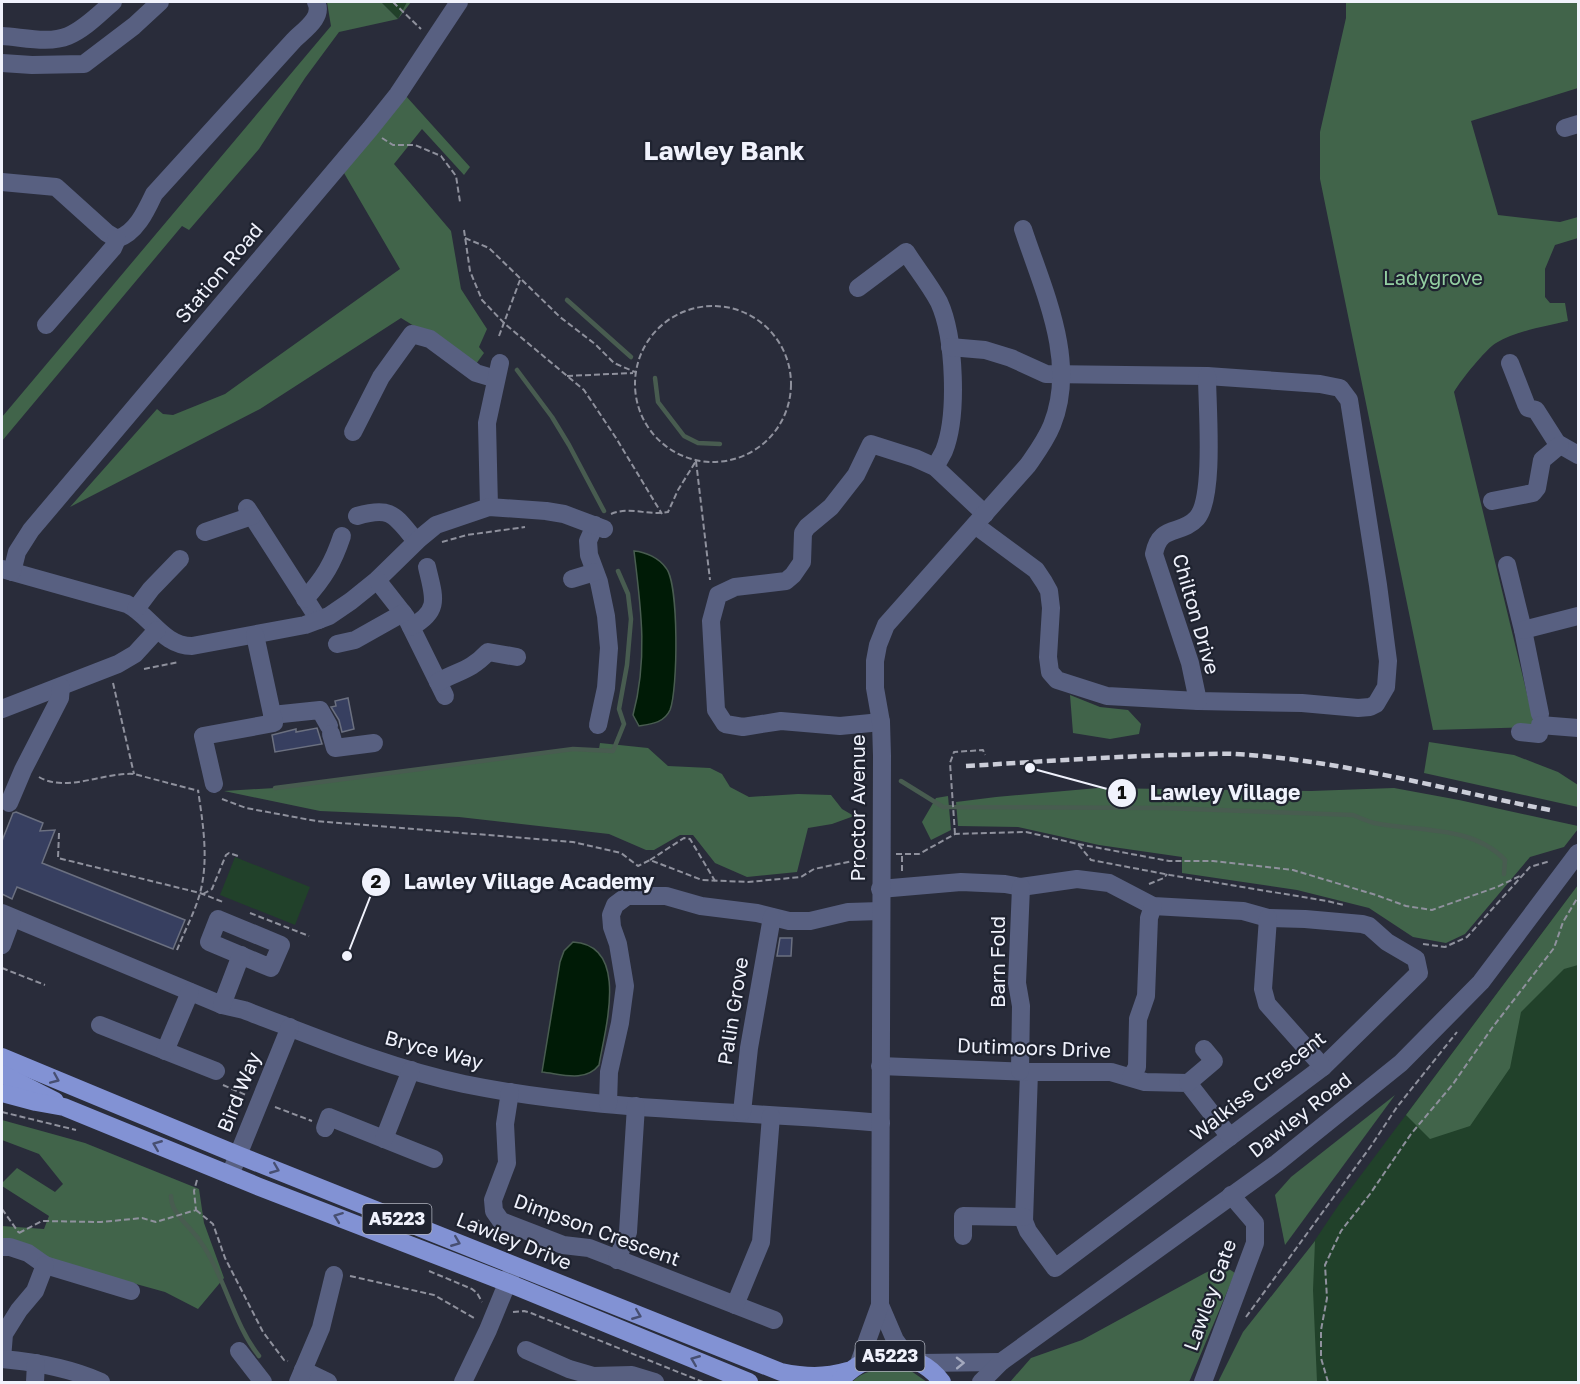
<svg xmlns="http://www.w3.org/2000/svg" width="1580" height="1384" viewBox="0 0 1580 1384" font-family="'Golos Text',sans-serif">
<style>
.green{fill:#21412a}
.forest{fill:#41644a}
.water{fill:#001b06;stroke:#485c50;stroke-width:1.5}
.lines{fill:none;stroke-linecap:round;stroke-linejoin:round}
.stream{stroke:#485c50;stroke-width:4.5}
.building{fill:#373f60;stroke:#6b7080;stroke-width:1.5}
.path{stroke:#8f919d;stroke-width:2;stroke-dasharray:6 3;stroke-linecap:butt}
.minor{stroke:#586081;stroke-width:18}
.major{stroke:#8292d4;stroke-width:18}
.rail{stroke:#cbcdd8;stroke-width:4.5;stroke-dasharray:9 4.5;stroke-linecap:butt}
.oneway{stroke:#474f72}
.oneway2{stroke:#a4a9be}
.labels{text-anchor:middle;stroke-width:4.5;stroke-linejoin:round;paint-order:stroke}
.shield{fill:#1f2330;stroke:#b1b4bf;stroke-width:1.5}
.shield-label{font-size:18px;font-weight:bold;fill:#f0f2fc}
.street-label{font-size:20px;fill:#f0f2fc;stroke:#1f2330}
.park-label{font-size:20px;fill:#94cfa2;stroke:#1f2330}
.district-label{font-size:26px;font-weight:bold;fill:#f0f2fc;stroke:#1f2330}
.leader{fill:none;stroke:#f0f2fc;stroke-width:2}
.callout-dot{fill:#f0f2fc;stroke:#1f2330;stroke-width:2}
.mark-label{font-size:18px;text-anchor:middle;font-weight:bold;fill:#111}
.callout-label{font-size:21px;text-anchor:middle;font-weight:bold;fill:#f0f2fc;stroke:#1f2330;stroke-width:4.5;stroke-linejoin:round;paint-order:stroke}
</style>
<rect width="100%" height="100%" fill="#292c3a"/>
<!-- green -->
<g class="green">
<path d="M381 2H407L398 19Z"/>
<path d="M235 857 310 887 295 925 220 895Z"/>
<path d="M1578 885V1382H1235L1272 1304 1340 1203Z"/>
</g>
<!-- forest -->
<g class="forest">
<path d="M327 2H381L398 19 407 2H411L398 19 339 32 305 78 259 149 189 230 182 226 2 441V417L331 26Z"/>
<path d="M1346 2H1578V88L1471 121 1498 215 1560 222 1578 217V238L1555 245 1545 269V297L1550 303H1565L1568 321C1546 326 1516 331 1496 343 1485 350 1461 380 1454 392L1535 727 1433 730 1320 179V132L1346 18Z"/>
<path d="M405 95 470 167 464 175 422 129 394 164 451 231 461 289 487 329 479 347 484 353 476 364 401 318 260 409 70 507 157 409 163 414 173 415 225 394 400 269 344 173Z"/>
<path d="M1070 695 1100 707 1128 710 1141 724 1139 734 1110 739 1073 733Z"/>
<path d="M1429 742 1514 755 1558 772 1578 785V807L1424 773Z"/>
<path d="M600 743 648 748 668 766 710 768 722 774 730 787 749 797 798 794 831 795 842 809 854 816 832 824 808 828 797 872 747 877 715 863 693 835H680L654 850H646L609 834 459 817 320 811 224 791 275 788 573 749H599Z"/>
<path d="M1098 788 1311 791 1394 788 1459 800 1578 826V829L1564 847 1530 857 1465 934 1446 943 1413 937 1369 908 1297 890 1182 873V857L1099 845 1018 827 958 826 956 802 996 797Z"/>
<path d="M948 796 951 830 931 840 922 822 936 798Z"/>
<path d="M1578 885V965L1564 969 1521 1012 1510 1068 1470 1126 1430 1139 1406 1115Z"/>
<path d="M1395 1095 1285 1245 1275 1195 1291 1177Z"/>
<path d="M2 1120 85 1143 199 1189 204 1223 224 1278 198 1309 165 1292 71 1266 2 1240V1226L44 1229 49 1216 2 1186V1183L17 1168 55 1192 63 1184 39 1154 2 1140Z"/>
<path d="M1315 1241 1313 1290 1317 1382H1218L1243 1332Z"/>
<path d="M1223 1265 1235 1273 1189 1382H1010L1031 1358 1082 1340 1205 1273Z"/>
<path d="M893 1367 911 1371 927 1382H852C863 1371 877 1369 893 1367Z"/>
</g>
<!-- water -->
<g class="water">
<path d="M634 551C646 552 659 558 666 568 679 583 678 690 670 710 664 723 651 724 639 726L633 715C648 659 641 608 634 551Z"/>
<path d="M573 942C630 945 605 1029 599 1065 585 1083 561 1074 542 1072L560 962 564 951Z"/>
</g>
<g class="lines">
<!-- stream -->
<g class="stream">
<path d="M567 300 631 357"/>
<path d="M517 370 552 417 569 445 604 511"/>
<path d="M655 378 658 402 684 436 698 443 720 444"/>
<path d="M901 781 943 807 1164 808 1353 815C1360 818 1367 821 1374 823 1418 832 1472 825 1505 860L1504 874"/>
<path d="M275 788 573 749 613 751 624 724 619 709 627 665 631 619 628 594 618 571"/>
<path d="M171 1196C171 1214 190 1226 200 1241 225 1276 233 1323 259 1356"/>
</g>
</g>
<!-- building -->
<g class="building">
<path d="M348 698 354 729 342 732 339 720 331 707 336 706 335 701Z"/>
<path d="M317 728 322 744 275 752 272 735 296 729V732Z"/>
<path d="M16 812 43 823 40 831 55 830 42 863 185 920 173 949 17 887 12 899 2 894V841L13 813Z"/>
<path d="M780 938H792L791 956H777Z"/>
</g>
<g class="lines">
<!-- path -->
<g class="path">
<path d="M393 2 421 29"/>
<path d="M382 138 393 145H415L441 156 456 176 460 202"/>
<path d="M464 230 470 271 482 300 505 324 584 390 616 438 662 514"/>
<path d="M465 238 489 248 560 317 595 344 614 363 635 372"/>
<circle cx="713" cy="384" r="78"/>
<path d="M499 336 520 280"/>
<path d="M567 376 633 373"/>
<path d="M696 461 710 580"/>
<path d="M611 514C630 506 648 516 668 512L678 490 696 461"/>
<path d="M442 542 467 535 525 527"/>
<path d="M144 669 179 662"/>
<path d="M113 683 134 774"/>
<path d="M39 777C66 793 104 772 134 774L199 791"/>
<path d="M222 799 246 808 316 821 573 842 621 853 638 866 650 860 702 880 748 882 801 877 814 869 867 858"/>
<path d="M59 833 58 858 200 893 223 902"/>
<path d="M955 834 950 763 954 752 983 750 985 755"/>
<path d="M1078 844 1169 861H1213L1293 870 1376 895 1406 906 1432 910 1497 887 1522 875"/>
<path d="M896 854H919L955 834 1026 832 1078 844 1091 860 1170 875 1327 901 1344 905"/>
<path d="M650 860 684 838 690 839 715 881"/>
<path d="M902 871V855"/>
<path d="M1149 884 1164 878 1167 874"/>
<path d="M203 894 212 889 226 855 229 853 238 856 237 858"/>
<path d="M250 913 309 936"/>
<path d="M1423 944 1445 947 1467 937 1530 867 1550 861"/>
<path d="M177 950C184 932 195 912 200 893 209 860 203 824 198 790"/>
<path d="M2 968 45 985"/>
<path d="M223 1085 246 1095"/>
<path d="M275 1107 312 1121"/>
<path d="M2 1112 76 1130"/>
<path d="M2 1209 19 1233"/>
<path d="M196 1210 213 1224 225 1258 263 1332 284 1360 288 1361"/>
<path d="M473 1230 479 1220"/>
<path d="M19 1233 42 1221 101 1222 142 1218 156 1222 196 1210 194 1191 197 1180"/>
<path d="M429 1271 472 1289 477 1293 482 1302"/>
<path d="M350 1276 434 1295 476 1319"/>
<path d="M513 1312 524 1311 531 1313 703 1382"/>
<path d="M1246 1317 1371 1146 1397 1107 1457 1032"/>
<path d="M1328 1382 1321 1358V1330L1327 1298 1325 1265 1341 1231 1370 1194 1411 1134 1453 1084 1492 1028 1554 948 1563 922 1578 897"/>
</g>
<!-- minor -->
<g class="minor">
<path d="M2 36C22 37 49 44 68 36 85 29 100 13 113 2"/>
<path d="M2 63 32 65 84 64 134 26 160 2"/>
<path d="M1565 128 1578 124"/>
<path d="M2 182 56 187 107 233 117 239C136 233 146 211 154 194L294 40C304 30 324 17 316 2"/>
<path d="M858 288 906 252C917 269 930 285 939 302 955 337 958 416 944 451 941 457 938 462 935 467"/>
<path d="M46 325 113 248 117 239"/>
<path d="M950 347 985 350 1011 358 1046 374 1207 376 1320 384 1340 388 1349 400 1378 585 1388 661 1386 687 1376 704 1370 707 1358 708 1302 703 1198 701 1107 696 1057 680 1050 672 1048 657 1051 608 1049 591 1044 582 1036 570 975 525"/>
<path d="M1510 363 1526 404 1528 408 1536 410 1557 443 1578 455"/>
<path d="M353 432 381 377 412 334 430 339 476 373 496 379"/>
<path d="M1492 501 1533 493 1537 488 1542 460 1560 445"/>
<path d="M489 507 487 423 500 363"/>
<path d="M247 508 319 620"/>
<path d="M357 516C392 506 394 515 416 541"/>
<path d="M595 525 588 541 589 555 599 582 606 616 609 648 606 688 598 725"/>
<path d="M205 532 252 516"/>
<path d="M1507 565 1523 630 1540 714"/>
<path d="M2 569 127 604C151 616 163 646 192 646L305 625 329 616 351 601 377 580 419 539 436 525 489 507 546 511 564 514 604 529"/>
<path d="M12 572 17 552 31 530 370 129 398 94 459 2"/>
<path d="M572 579 595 572"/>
<path d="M377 580 406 617 445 696"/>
<path d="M305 599C324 578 333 563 342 536"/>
<path d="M136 609 151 589 180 559"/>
<path d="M411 627C441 611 434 597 427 567"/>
<path d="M1523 630 1578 616"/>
<path d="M337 644 355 640 403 613"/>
<path d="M438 682C460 670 470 671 488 652L517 657"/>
<path d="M1198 701 1190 663 1154 554C1160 523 1181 536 1197 518 1215 497 1207 405 1207 376"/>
<path d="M2 709 118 664 135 654 157 630"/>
<path d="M272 715 320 710 329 726"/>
<path d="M881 722 840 726 781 721 743 727 725 724 716 710 711 621 718 595 735 587 786 581 793 575 802 562 803 533 807 527 831 507 856 475 871 444 915 458 935 467 985 514"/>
<path d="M1520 732 1539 734 1540 725 1578 728"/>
<path d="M331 734 335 748 374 743"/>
<path d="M214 784 203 736 274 723 255 635"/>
<path d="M9 803 23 770 60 698 61 687"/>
<path d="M880 889 961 882 1005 884 1021 887 1077 879 1109 883 1153 906 1243 911 1268 918 1305 919 1362 924 1369 926 1387 942 1416 959 1419 973 1323 1067 1055 1268 1028 1231 1024 1221 1029 1072"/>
<path d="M2 913 222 1005 244 1010C315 1037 388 1068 464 1084 601 1112 742 1110 881 1123"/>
<path d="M1268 918 1263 989 1267 1004 1323 1067"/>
<path d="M218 919 281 945 271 968 209 942Z"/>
<path d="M2 945 12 918"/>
<path d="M222 1005 241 955"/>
<path d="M100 1025 216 1071"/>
<path d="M165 1051 190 992"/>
<path d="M880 1066 1029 1072H1111L1145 1082 1188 1083 1230 1137"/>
<path d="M1020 1071 1021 1006 1017 983 1021 887"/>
<path d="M1131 1077 1137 1067 1138 1019 1146 996 1149 918 1153 906"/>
<path d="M1188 1083 1214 1061 1204 1049"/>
<path d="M510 1092 505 1124 507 1163 493 1200 494 1211 501 1221 563 1245 589 1248 774 1320"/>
<path d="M608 1104 609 1072 620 1023 625 986 618 944 612 927 611 915 615 905 627 896H666L701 906 757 913 789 921H810L848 912 881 911"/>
<path d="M742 1112 749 1048 772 917"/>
<path d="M325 1128 329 1117 434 1159"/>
<path d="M384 1139 411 1070"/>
<path d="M230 1175 290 1027"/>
<path d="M963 1236V1216L1024 1217"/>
<path d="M2 1247H10L28 1253 45 1265 131 1291"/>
<path d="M617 1260 628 1232 636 1106"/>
<path d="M735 1305 761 1242 771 1116"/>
<path d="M880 1305 895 1340 908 1358"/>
<path d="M526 1350 569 1369 593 1376 632 1375 655 1382"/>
<path d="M239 1351 263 1382"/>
<path d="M2 1359 4 1334 19 1310 35 1291 45 1265"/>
<path d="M2 1359C36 1362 70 1368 101 1382"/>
<path d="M859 1363 880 1305 882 756 881 722 875 688V661L878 645 886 625 1028 465C1037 452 1046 440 1052 425 1078 361 1043 290 1023 229"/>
<path d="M920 1363 1001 1362"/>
<path d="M303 1370 328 1382"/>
<path d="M35 1382 36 1363"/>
<path d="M298 1382 321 1328 334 1275"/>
<path d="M463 1382 488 1330 513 1269"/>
<path d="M981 1382 1001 1362 1277 1163 1401 1063 1481 982 1578 853"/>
<path d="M1203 1382 1255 1243V1223L1231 1195"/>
</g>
<!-- major -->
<g class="major">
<path d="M2 1057 238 1155 781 1372C805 1377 824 1378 848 1371"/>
<path d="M2 1074 55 1101"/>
<path d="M2 1093 36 1102 64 1107 257 1186 508 1283 749 1382"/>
<path d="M840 1381C867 1348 916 1347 942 1382"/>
</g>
<!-- rail -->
<path class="rail" d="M966 766C1034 762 1103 757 1171 755 1192 755 1214 753 1235 754 1342 760 1445 790 1550 810"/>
</g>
<!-- one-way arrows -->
<defs><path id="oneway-chevron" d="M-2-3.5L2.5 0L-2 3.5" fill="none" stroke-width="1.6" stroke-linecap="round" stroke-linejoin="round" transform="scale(1.5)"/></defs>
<g class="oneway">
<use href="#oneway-chevron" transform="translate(55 1079) rotate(23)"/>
<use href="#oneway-chevron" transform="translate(157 1145) rotate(-158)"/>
<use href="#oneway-chevron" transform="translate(275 1169) rotate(22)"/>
<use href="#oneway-chevron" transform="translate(338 1217) rotate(-159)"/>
<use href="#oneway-chevron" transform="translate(456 1242) rotate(22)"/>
<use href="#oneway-chevron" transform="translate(637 1315) rotate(22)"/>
<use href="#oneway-chevron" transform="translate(695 1360) rotate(-158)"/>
</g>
<use class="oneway2" href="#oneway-chevron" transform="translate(960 1363) rotate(-1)"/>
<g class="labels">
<!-- shield labels -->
<g class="shield">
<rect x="362.5" y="1204" width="69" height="30" rx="4.5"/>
<rect x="855.5" y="1341" width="69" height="30" rx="4.5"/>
</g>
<g class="shield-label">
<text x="397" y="1225">A5223</text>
<text x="890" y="1362">A5223</text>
</g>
<!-- street labels -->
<g class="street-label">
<text transform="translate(219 273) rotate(-50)" y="7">Station Road</text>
<text transform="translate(1196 614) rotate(74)" y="7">Chilton Drive</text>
<text transform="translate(858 808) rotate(-90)" y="7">Proctor Avenue</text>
<text transform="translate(998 962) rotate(-90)" y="7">Barn Fold</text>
<text transform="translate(733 1011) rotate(-81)" y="7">Palin Grove</text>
<text transform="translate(1034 1048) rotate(2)" y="7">Dutimoors Drive</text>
<text transform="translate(434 1050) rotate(15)" y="7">Bryce Way</text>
<text transform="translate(1258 1086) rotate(-38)" y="7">Walkiss Crescent</text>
<text transform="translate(239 1092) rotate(-68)" y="7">Bird Way</text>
<text transform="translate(1300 1115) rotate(-38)" y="7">Dawley Road</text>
<text transform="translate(597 1230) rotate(20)" y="7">Dimpson Crescent</text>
<text transform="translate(514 1241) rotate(22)" y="7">Lawley Drive</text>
<text transform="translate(1210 1295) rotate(-70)" y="7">Lawley Gate</text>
</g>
<!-- park labels -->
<g class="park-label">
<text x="1433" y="285">Ladygrove</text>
</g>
<!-- district labels -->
<g class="district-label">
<text x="724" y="160">Lawley Bank</text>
</g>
</g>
<!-- callouts -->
<path class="leader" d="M1030 768L1122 793M347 956L376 882"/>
<g class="callout-dot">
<circle cx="1030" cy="768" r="6"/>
<circle cx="347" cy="956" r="6"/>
<circle cx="1122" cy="793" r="15"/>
<circle cx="376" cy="882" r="15"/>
</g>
<g class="mark-label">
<text x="1122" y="799">1</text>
<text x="376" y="888">2</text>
</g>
<g class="callout-label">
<text x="1225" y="800">Lawley Village</text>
<text x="529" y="889">Lawley Village Academy</text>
</g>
<!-- border -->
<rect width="1580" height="1384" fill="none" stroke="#f0f2fc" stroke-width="6"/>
</svg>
